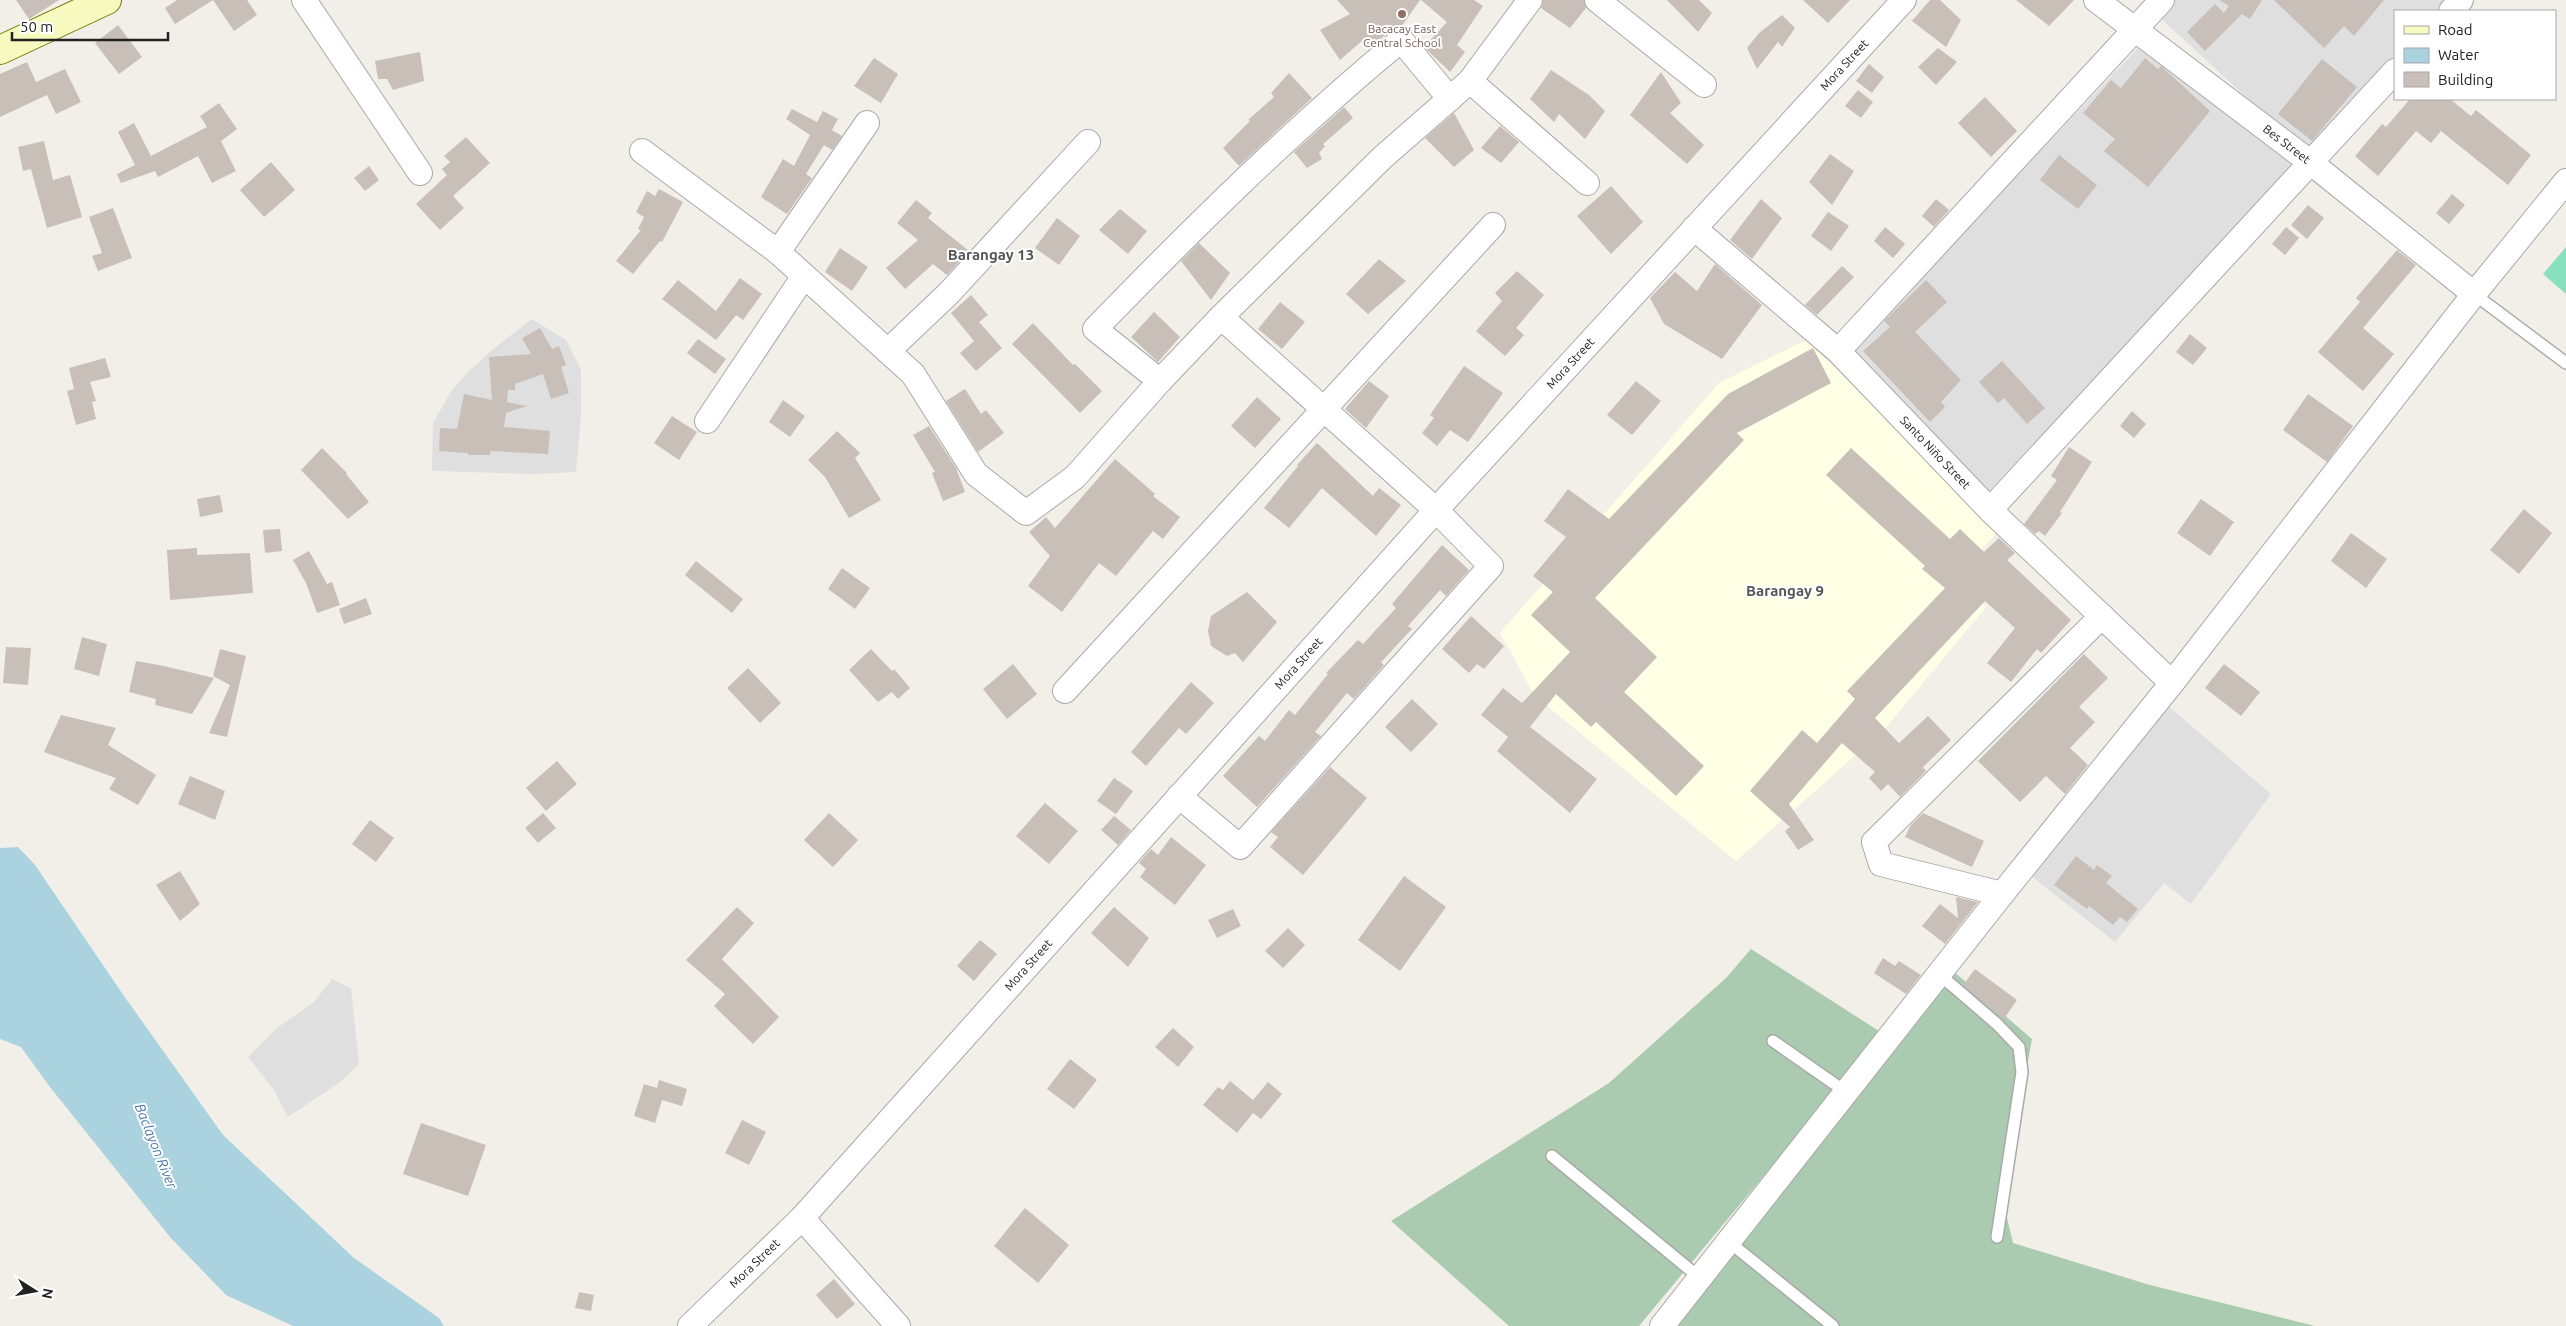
<svg xmlns="http://www.w3.org/2000/svg" width="2566" height="1326" viewBox="0 0 2566 1326" font-family="Ubuntu,sans-serif">
<style>
.residential{fill:#e0dfdf}
.education{fill:#ffffe5}
.cemetery{fill:#aacbaf}
.pitch{fill:#88e0be}
.water{fill:#aad3df}
.building{fill:#c7bfb8}
.lines{fill:none;stroke-linecap:round;stroke-linejoin:round}
.service-casing{stroke:#a9a9a9;stroke-width:14}
.minor-casing{stroke:#a9a9a9;stroke-width:26}
.secondary-casing{stroke:#707d05;stroke-width:30}
.service{stroke:#fff;stroke-width:11}
.minor{stroke:#fff;stroke-width:24}
.secondary{stroke:#f7fabf;stroke-width:28}
.education-dot{fill:#8d6e63;stroke:#fff;stroke-width:2}
.labels{text-anchor:middle;stroke-width:4;stroke-linejoin:round;paint-order:stroke}
.education-label{font-size:12px;fill:#785e54;stroke:#fff}
.street-label{font-size:12px;fill:#222;stroke:#fff}
.water-label{font-size:14px;font-style:italic;fill:#4a7aab;stroke:#fff}
.quarter-label{font-size:15px;font-weight:bold;fill:#555;stroke:#fff}
</style>
<rect width="100%" height="100%" fill="#f2efe9"/>
<!-- residential -->
<g class="residential">
<path d="M2168 0H2447L2437 11H2395V57L2307 153 2156 14Z"/>
<path d="M2140 46 2295 163 1990 495 1852 350Z"/>
<path d="M532 319 566 340 581 370V415L576 472 534 474 432 471 433 423 452 390 467 373 492 350Z"/>
<path d="M2167 705 2271 794 2191 904 2164 883 2115 942 2031 876Z"/>
<path d="M332 979 351 988 359 1064 339 1083 288 1117 274 1090 248 1057 277 1028 314 1002Z"/>
</g>
<!-- education -->
<path class="education" d="M1806 340 2000 529 1957 577 1986 607 1884 730 1736 861 1535 696 1500 633 1719 383Z"/>
<!-- cemetery -->
<g class="cemetery">
<path d="M1751 949 1882 1033 1639 1326H1509L1391 1221 1609 1083 1726 978Z"/>
<path d="M1952 970 2032 1039 2010 1158 2006 1214 2013 1243 2150 1285 2315 1326H1677Z"/>
</g>
<!-- pitch -->
<path class="pitch" d="M2566 247V294L2543 274Z"/>
<!-- water -->
<path class="water" d="M18 847 35 865 124 996 223 1135 354 1258 439 1318 444 1326H293L226 1295 170 1237 50 1087 21 1047 0 1039V848Z"/>
<!-- building -->
<g class="building">
<path d="M16 0H59L29 19Z"/>
<path d="M177 0H247L257 15 234 31 213 0 175 24 165 8Z"/>
<path d="M1337 0H1420L1401 27 1392 29 1369 49 1363 40 1340 60 1320 30 1350 14Z"/>
<path d="M1421 0H1474L1483 6 1457 45 1465 52 1450 72 1424 47 1447 22Z"/>
<path d="M1543 0H1584L1586 8 1570 28 1541 8Z"/>
<path d="M1667 0H1699L1712 13 1698 32Z"/>
<path d="M1803 0H1850L1828 23Z"/>
<path d="M1930 0H1940L1961 20 1946 47 1912 21Z"/>
<path d="M2016 0H2074L2049 26Z"/>
<path d="M2219 0H2262L2250 19 2242 14 2205 51 2187 32 2215 4 2224 13 2229 6Z"/>
<path d="M2274 0H2384L2354 36 2344 26 2324 48Z"/>
<path d="M1782 15 1795 28 1782 47 1778 42 1757 69 1747 48 1759 33Z"/>
<path d="M118 25 142 57 119 74 95 43Z"/>
<path d="M1938 48 1957 62 1936 85 1918 67Z"/>
<path d="M420 52 424 81 393 90 387 79H378L375 61Z"/>
<path d="M874 58 898 74 881 103 854 86Z"/>
<path d="M2145 58 2158 69 2161 66 2210 111 2148 187 2104 151 2115 139 2083 113 2111 80 2121 88Z"/>
<path d="M2322 59 2357 87 2312 141 2278 114Z"/>
<path d="M27 62 36 82 65 69 81 102 56 114 47 95 0 117V74Z"/>
<path d="M1869 64 1884 77 1872 93 1856 81Z"/>
<path d="M1551 70 1589 95 1605 111 1585 139 1559 114 1554 122 1530 99Z"/>
<path d="M1661 72 1681 103 1670 113 1704 145 1687 164 1630 115Z"/>
<path d="M1289 73 1312 98 1239 166 1223 148 1250 121 1248 120 1274 97 1271 93Z"/>
<path d="M1858 90 1873 102 1861 118 1845 106Z"/>
<path d="M1985 97 2017 131 1991 157 1958 123Z"/>
<path d="M2410 99H2450L2471 116 2476 110 2531 155 2508 185 2441 131 2431 143 2416 131 2378 176 2355 156 2382 124 2386 127Z"/>
<path d="M219 103 237 129 221 141 236 171 212 183 198 156 158 177 155 171 121 183 117 174 135 165 118 132 134 123 151 156 207 127 200 116Z"/>
<path d="M1344 107 1353 118 1323 144 1325 146 1319 153 1322 159 1307 168 1294 152Z"/>
<path d="M792 109 817 122 823 111 838 119 832 130 842 136 832 150 824 145 806 174 812 178 787 214 761 197 783 159 794 166 810 135 786 119Z"/>
<path d="M1454 113 1474 150 1454 167 1425 138Z"/>
<path d="M1500 126 1519 142 1501 163 1481 148Z"/>
<path d="M466 137 490 163 453 196 464 208 440 230 416 204 447 175 442 169 450 162 444 156Z"/>
<path d="M44 141 53 180 70 175 82 217 47 228 31 169 23 171 18 147Z"/>
<path d="M1830 154 1854 171 1832 205 1809 182Z"/>
<path d="M2059 155 2097 185 2078 209 2040 180Z"/>
<path d="M271 162 295 190 264 217 240 190Z"/>
<path d="M369 166 379 180 365 191 354 178Z"/>
<path d="M1611 186 1643 222 1611 254 1577 216Z"/>
<path d="M659 189 683 202 662 242 660 241 633 274 616 261 641 230 638 229 644 217 636 212 647 191 655 196Z"/>
<path d="M2452 194 2465 205 2449 224 2436 213Z"/>
<path d="M1761 199 1782 218 1752 259 1730 240Z"/>
<path d="M1936 199 1949 210 1934 227 1922 216Z"/>
<path d="M916 200 932 213 928 218 969 251 947 275 933 264 905 289 886 268 918 240 897 223Z"/>
<path d="M2308 205 2324 218 2307 239 2291 225Z"/>
<path d="M113 208 132 258 98 271 92 256 102 253 89 217Z"/>
<path d="M1120 209 1147 231 1128 254 1099 230Z"/>
<path d="M1828 212 1849 226 1831 251 1811 236Z"/>
<path d="M1057 218 1080 236 1059 265 1035 248Z"/>
<path d="M1885 227 1905 244 1893 258 1874 241Z"/>
<path d="M2286 227 2299 238 2285 255 2272 244Z"/>
<path d="M1199 243 1230 273 1211 300 1181 261Z"/>
<path d="M840 248 868 267 852 291 825 272Z"/>
<path d="M2397 250 2416 265 2363 328 2394 354 2363 391 2318 352 2360 302 2356 298Z"/>
<path d="M1379 259 1406 281 1368 314 1346 294Z"/>
<path d="M1715 264 1762 305 1722 359 1664 324 1650 298 1675 272 1697 291Z"/>
<path d="M1842 266 1854 277 1817 315 1805 305Z"/>
<path d="M1517 271 1544 295 1516 328 1524 335 1505 356 1476 331 1502 301 1495 293Z"/>
<path d="M740 278 762 294 743 320 736 315 716 340 662 299 678 280 716 311Z"/>
<path d="M1926 280 1947 302 1915 332 1961 380 1941 402 1945 407 1930 422 1863 351 1890 327 1884 321Z"/>
<path d="M971 295 988 315 979 322 1002 348 976 371 960 353 974 341 951 313Z"/>
<path d="M1280 302 1305 322 1282 349 1258 329Z"/>
<path d="M1154 312 1180 337 1158 362 1131 337Z"/>
<path d="M1033 323 1073 365 1075 364 1102 391 1080 413 1012 344Z"/>
<path d="M540 328 552 349 559 346 566 365 561 367 569 393 551 399 543 374 515 384V390H508L507 402 527 406 506 413 504 427 550 431 548 454 490 451V455H468V453L439 451 440 428 457 429 464 394 492 400 489 357 531 354 522 338Z"/>
<path d="M2190 334 2207 348 2193 365 2176 352Z"/>
<path d="M698 339 726 359 715 374 687 353Z"/>
<path d="M1813 348 1831 383 1737 433 1744 440 1595 598 1657 657 1624 692 1704 766 1676 796 1596 722 1591 727 1556 694 1530 727 1597 779 1570 813 1497 751 1508 737 1481 715 1503 688 1522 703 1570 652 1531 615 1553 592 1533 576 1566 537 1544 521 1568 489 1609 519 1728 394Z"/>
<path d="M105 358 111 377 90 382 96 401 92 402 96 419 76 425 67 391 74 389 69 368Z"/>
<path d="M2002 361 2045 408 2027 424 2004 398 1998 403 1979 382Z"/>
<path d="M1464 366 1503 393 1468 442 1450 430 1437 446 1422 433 1434 418 1430 415Z"/>
<path d="M1369 381 1389 396 1366 428 1345 409Z"/>
<path d="M1636 381 1661 401 1632 435 1607 415Z"/>
<path d="M965 389 981 414 986 410 1004 433 978 452 946 401Z"/>
<path d="M2308 394 2353 426 2327 462 2283 430Z"/>
<path d="M1257 397 1281 419 1255 448 1231 426Z"/>
<path d="M783 400 805 416 790 437 769 422Z"/>
<path d="M2132 411 2146 424 2134 438 2120 426Z"/>
<path d="M672 416 697 432 679 460 654 443Z"/>
<path d="M929 426 956 468 965 492 943 501 932 473 935 472 913 435Z"/>
<path d="M837 431 860 453 855 458 881 500 849 518 825 477 808 460Z"/>
<path d="M1317 443 1373 496 1379 488 1401 505 1376 536 1322 488 1289 528 1264 508 1298 466 1297 465Z"/>
<path d="M2069 447 2092 462 2060 512 2062 513 2045 536 2039 531 2035 534 2024 524 2057 480 2051 476Z"/>
<path d="M322 448 347 473 346 474 369 502 348 519 301 470Z"/>
<path d="M1851 448 1950 539 1960 529 1984 552 1999 538 2015 553 2007 560 2071 620 2041 653 2037 649 2011 682 1987 663 2015 628 1985 601 1875 718 1899 743 1928 716 1951 740 1923 767 1926 771 1900 797 1888 784 1881 791 1869 778 1875 772 1842 743 1789 804 1814 840 1798 850 1785 831 1790 827 1750 791 1802 730 1817 743 1855 699 1847 691 1945 588 1922 569 1925 566 1826 475Z"/>
<path d="M1115 459 1155 494 1153 496 1180 517 1163 539 1153 531 1116 576 1099 563 1062 612 1028 586 1050 556 1029 532 1046 517 1055 528Z"/>
<path d="M220 495 223 512 200 517 197 499Z"/>
<path d="M2201 499 2234 522 2210 556 2177 533Z"/>
<path d="M2524 509 2552 533 2519 574 2490 550Z"/>
<path d="M280 529 282 551 265 553 263 530Z"/>
<path d="M2351 533 2387 559 2366 588 2331 561Z"/>
<path d="M1442 545 1469 570 1446 596 1440 590 1408 626 1412 629 1381 662 1384 665 1354 699 1347 693 1315 732 1321 736 1257 807 1223 776 1259 736 1265 741 1289 710 1295 715 1328 674 1326 673 1358 640 1363 644 1396 608 1392 604Z"/>
<path d="M197 548V555L250 553 253 593 170 600 167 550Z"/>
<path d="M309 551 327 584 332 582 340 605 317 613 306 583 293 560Z"/>
<path d="M696 561 743 599 732 613 685 575Z"/>
<path d="M842 568 870 588 855 609 828 589Z"/>
<path d="M1247 592 1277 622 1243 662 1235 653 1227 656 1211 646 1208 631 1211 616Z"/>
<path d="M366 598 372 614 344 624 339 609Z"/>
<path d="M1471 616 1504 646 1484 669 1477 664 1469 673 1442 649Z"/>
<path d="M82 637 107 644 99 676 74 669Z"/>
<path d="M6 647 31 648 28 685 3 683Z"/>
<path d="M220 649 246 656 227 737 209 733 230 685 213 676Z"/>
<path d="M871 649 892 671 894 669 910 688 898 699 892 692 878 702 849 670Z"/>
<path d="M2084 654 2108 678 2079 707 2095 722 2070 748 2088 765 2065 794 2046 776 2020 802 1978 761Z"/>
<path d="M136 661 164 666 214 678 192 714 155 705 156 699 129 692Z"/>
<path d="M1013 664 1037 694 1007 719 983 689Z"/>
<path d="M2224 664 2260 692 2241 716 2205 688Z"/>
<path d="M748 668 781 703 760 723 727 688Z"/>
<path d="M1191 682 1214 703 1186 734 1179 728 1146 766 1131 752Z"/>
<path d="M1412 699 1438 724 1411 752 1385 727Z"/>
<path d="M61 715 116 728 108 745 156 775 138 805 109 789 116 778 44 752Z"/>
<path d="M557 761 577 784 546 811 526 788Z"/>
<path d="M1330 767 1367 798 1303 875 1270 847 1278 837 1271 832Z"/>
<path d="M190 776 225 791 215 820 178 804Z"/>
<path d="M1114 778 1133 791 1116 814 1097 801Z"/>
<path d="M1045 803 1078 831 1049 864 1016 836Z"/>
<path d="M543 813 556 828 538 843 525 828Z"/>
<path d="M829 813 858 840 833 867 804 840Z"/>
<path d="M1923 813 1984 841 1972 867 1905 837 1911 825Z"/>
<path d="M1114 816 1131 830 1118 845 1101 830Z"/>
<path d="M370 820 394 838 376 862 352 844Z"/>
<path d="M1171 837 1206 865 1175 905 1140 877 1146 869 1139 863 1151 849 1158 855Z"/>
<path d="M2076 856 2094 870 2097 865 2112 876 2106 883 2138 909 2127 922 2120 917 2113 925 2089 906 2087 909 2054 885Z"/>
<path d="M180 871 200 904 180 921 156 885Z"/>
<path d="M1404 876 1446 907 1400 971 1358 940Z"/>
<path d="M1956 897 1978 902 1945 944 1922 926 1940 904 1958 918Z"/>
<path d="M737 907 754 923 722 959 779 1017 753 1044 714 1006 725 994 686 960Z"/>
<path d="M1114 907 1149 938 1128 967 1091 933Z"/>
<path d="M1233 909 1241 926 1217 938 1208 920Z"/>
<path d="M1288 928 1305 945 1283 968 1265 951Z"/>
<path d="M980 940 997 954 974 981 957 966Z"/>
<path d="M1883 958 1895 966 1899 961 1921 975 1906 994 1874 973Z"/>
<path d="M1975 969 2017 1000 2004 1019 1963 985Z"/>
<path d="M1173 1028 1194 1047 1178 1067 1155 1047Z"/>
<path d="M1070 1059 1097 1080 1074 1109 1047 1089Z"/>
<path d="M659 1080 687 1089 682 1106 662 1100 655 1123 634 1116 644 1084 657 1088Z"/>
<path d="M1230 1081 1253 1100 1268 1082 1282 1094 1261 1119 1253 1113 1237 1133 1203 1105 1218 1087 1223 1090Z"/>
<path d="M742 1120 766 1132 749 1165 725 1153Z"/>
<path d="M421 1123 486 1145 468 1196 403 1174Z"/>
<path d="M1025 1208 1069 1245 1038 1283 994 1246Z"/>
<path d="M834 1279 855 1304 837 1319 816 1295Z"/>
<path d="M579 1292 594 1295 591 1311 575 1308Z"/>
</g>
<g class="lines">
<!-- service casing -->
<g class="service-casing">
<g id="service">
<path d="M2474 294 2566 363"/>
<path d="M1939 974 1997 1024 2019 1047 2022 1072 1997 1237"/>
<path d="M1773 1041 1846 1092"/>
<path d="M1552 1156 1700 1278"/>
<path d="M1728 1241 1833 1326"/>
</g>
</g>
<!-- minor casing -->
<g class="minor-casing">
<g id="minor">
<path d="M304 0 420 173"/>
<path d="M1597 0 1704 85"/>
<path id="s1" d="M2096 0 2310 162 2474 294"/>
<path d="M2451 11 2461 0"/>
<path d="M1470 81 1587 183"/>
<path d="M642 151 778 252 913 374 976 474 1026 513 1075 477 1160 381 1221 317 1383 157 1470 81 1530 0"/>
<path id="s2" d="M1694 228 1838 351 1990 510 2172 683"/>
<path d="M778 252 867 123"/>
<path d="M888 351 949 293 1088 142"/>
<path d="M1838 351 2162 0"/>
<path d="M1160 381 1095 329C1193 228 1292 130 1401 40L1450 99"/>
<path d="M707 421 804 276"/>
<path d="M1990 510 2395 71"/>
<path d="M1065 691 1493 225"/>
<path d="M1179 796 1240 847 1491 566 1436 510 1221 317"/>
<path d="M2002 894 1881 864 1874 842 2102 616"/>
<path d="M802 1218 898 1326"/>
<path id="s3" d="M690 1326 802 1218 1436 510 1904 0"/>
<path d="M1662 1326 2002 894 2172 683 2474 294 2566 181"/>
</g>
</g>
<!-- secondary casing -->
<g class="secondary-casing">
<path id="secondary" d="M0 50 107 0"/>
</g>
<!-- service -->
<use href="#service" class="service"/>
<!-- minor -->
<use href="#minor" class="minor"/>
<!-- secondary -->
<use href="#secondary" class="secondary"/>
</g>
<!-- markers -->
<circle class="education-dot" cx="1402" cy="14" r="5"/>
<g class="labels">
<!-- education labels -->
<g class="education-label">
<text x="1402" y="33">Bacacay East<tspan x="1402" dy="14">Central School</tspan></text>
</g>
<!-- street labels -->
<g class="street-label">
<text dy="4" stroke="none"><textPath href="#s3" startOffset="1710">Mora Street</textPath></text>
<text dy="4" stroke="none"><textPath href="#s1" startOffset="239">Bes Street</textPath></text>
<text dy="4" stroke="none"><textPath href="#s3" startOffset="1305">Mora Street</textPath></text>
<text dy="4" stroke="none"><textPath href="#s2" startOffset="330">Santo Niño Street</textPath></text>
<text dy="4" stroke="none"><textPath href="#s3" startOffset="900">Mora Street</textPath></text>
<text dy="4" stroke="none"><textPath href="#s3" startOffset="495">Mora Street</textPath></text>
<text dy="4" stroke="none"><textPath href="#s3" startOffset="90">Mora Street</textPath></text>
</g>
<!-- water labels -->
<g class="water-label">
<text transform="translate(156 1146) rotate(68)" y="5">Baclayon River</text>
</g>
<!-- quarter labels -->
<g class="quarter-label">
<text x="991" y="260">Barangay 13</text>
<text x="1785" y="596">Barangay 9</text>
</g>
</g>
<!-- legend -->
<rect x="2394" y="10" width="162" height="90" fill="#ffffff" stroke="#a7a7a7"/>
<rect x="2404" y="26" width="25" height="8" fill="#f7fabf" stroke="#a7a7a7"/>
<text x="2438" y="35" font-size="15" fill="#222222">Road</text>
<rect x="2404" y="48" width="25" height="15" fill="#aad3df" stroke="#a7a7a7"/>
<text x="2438" y="60" font-size="15" fill="#222222">Water</text>
<rect x="2404" y="72" width="25" height="15" fill="#c7bfb8" stroke="#a7a7a7"/>
<text x="2438" y="85" font-size="15" fill="#222222">Building</text>
<!-- north arrow -->
<g transform="translate(35 1291) rotate(101)" stroke="#ffffff" stroke-width="4" paint-order="stroke">
<path d="M0-4L9 19L0 12L-9 19Z" fill="#222222"/>
<text y="-8" font-size="14" font-weight="bold" text-anchor="middle" fill="#222222">N</text>
</g>
<!-- scale -->
<path d="M12 32v8h156v-8" fill="none" stroke="#222222" stroke-width="2.5"/>
<text x="20" y="32" font-size="15" fill="#222222" stroke="#ffffff" stroke-width="4" paint-order="stroke">50 m</text>
</svg>
